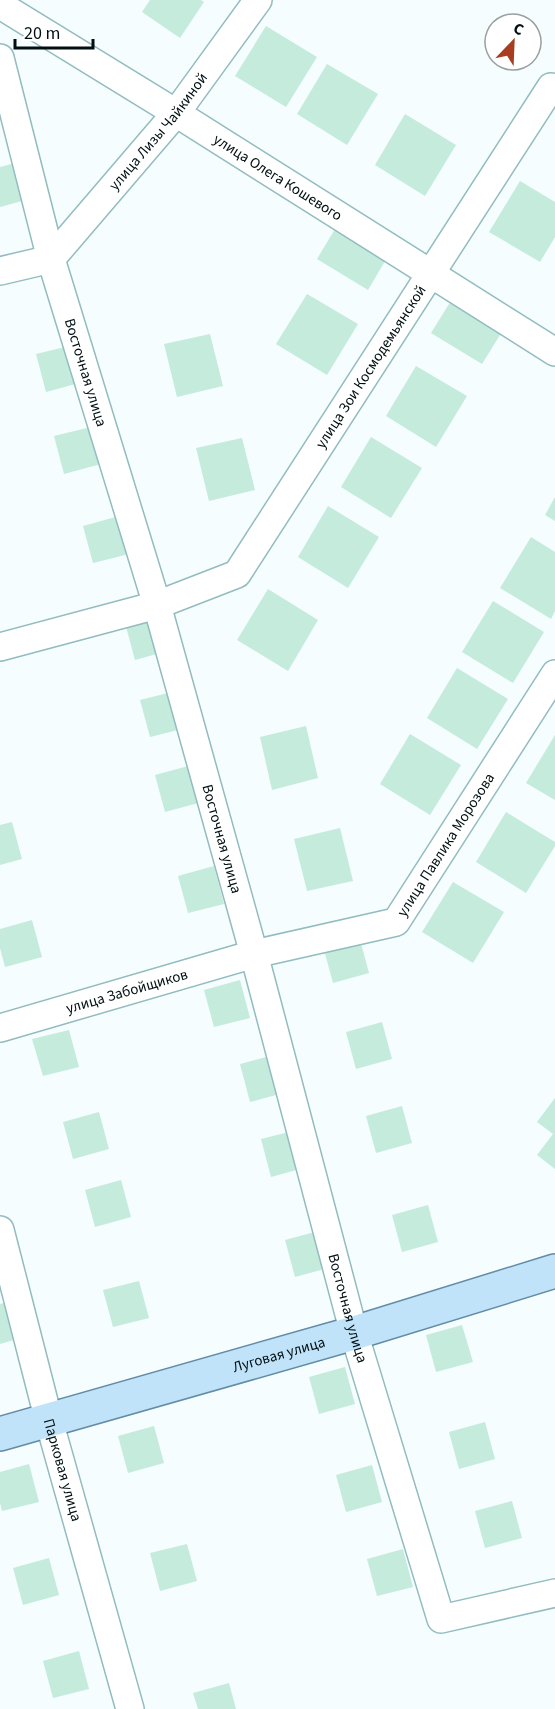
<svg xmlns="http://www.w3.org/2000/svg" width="555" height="1709" viewBox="0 0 555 1709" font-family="'Source Sans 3',sans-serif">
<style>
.building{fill:#c5ebdc}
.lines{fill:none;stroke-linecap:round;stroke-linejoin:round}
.minor-casing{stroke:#92bcbf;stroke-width:30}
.major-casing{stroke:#628ca5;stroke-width:36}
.minor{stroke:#fff;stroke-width:27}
.major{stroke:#c0e3f9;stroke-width:33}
.labels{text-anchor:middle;stroke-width:6;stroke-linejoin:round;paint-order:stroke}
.street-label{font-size:15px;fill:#020f11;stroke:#fff}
</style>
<rect width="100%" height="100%" fill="#f5fdfe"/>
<!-- building -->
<g class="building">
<path d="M150 0H201L204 2 180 38 142 12Z"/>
<path d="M266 26 317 57 286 107 235 76Z"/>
<path d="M327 64 378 94 347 145 297 114Z"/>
<path d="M405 114 456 145 425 196 375 165Z"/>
<path d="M23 161 33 198 0 207V167Z"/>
<path d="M520 181 555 202V237L540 262 489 232Z"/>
<path d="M347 209 398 239 368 290 317 259Z"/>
<path d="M462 283 513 314 482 364 431 333Z"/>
<path d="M307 294 358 324 327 375 276 344Z"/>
<path d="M210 334 223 386 177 397 164 344Z"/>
<path d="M73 345 83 382 46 392 36 354Z"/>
<path d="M416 366 467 396 436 447 386 416Z"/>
<path d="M91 427 101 464 64 474 54 436Z"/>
<path d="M371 437 422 468 391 518 341 487Z"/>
<path d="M242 438 255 490 209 501 196 448Z"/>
<path d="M555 497V521L545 515Z"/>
<path d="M328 506 379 537 348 588 298 557Z"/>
<path d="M119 516 129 554 93 563 83 526Z"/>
<path d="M531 537 555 552V611L551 619 500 588Z"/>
<path d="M268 589 318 620 288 671 237 640Z"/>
<path d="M493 601 544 632 513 683 462 652Z"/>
<path d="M161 613 171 650 135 660 125 623Z"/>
<path d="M457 668 508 699 477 749 427 718Z"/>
<path d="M176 691 186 728 150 737 140 700Z"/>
<path d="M306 726 318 778 272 790 260 737Z"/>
<path d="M410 734 461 765 430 815 380 784Z"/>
<path d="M555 735V800L526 783Z"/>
<path d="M192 765 202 802 165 812 155 775Z"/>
<path d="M506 812 555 842V846L526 893 476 862Z"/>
<path d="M12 822 22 859 0 865V825Z"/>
<path d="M340 828 353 881 307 891 294 839Z"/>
<path d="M214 866 224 904 188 913 178 876Z"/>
<path d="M453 882 504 912 473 963 422 932Z"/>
<path d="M32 920 42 957 5 967 0 948V929Z"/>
<path d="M359 936 369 973 333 983 323 946Z"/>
<path d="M240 980 250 1018 214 1027 204 990Z"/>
<path d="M382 1022 392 1059 356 1069 346 1032Z"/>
<path d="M69 1030 79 1067 43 1076 32 1039Z"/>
<path d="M277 1054 287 1092 250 1102 240 1064Z"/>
<path d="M555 1098V1169L537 1155 553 1134 537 1122Z"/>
<path d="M402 1106 412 1143 376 1153 366 1116Z"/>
<path d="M99 1112 109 1149 73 1159 63 1122Z"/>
<path d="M297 1130 307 1167 271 1177 261 1139Z"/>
<path d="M121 1180 131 1217 95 1227 85 1190Z"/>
<path d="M428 1205 438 1242 402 1252 392 1215Z"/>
<path d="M322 1230 332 1267 295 1277 285 1240Z"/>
<path d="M139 1281 149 1318 113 1327 103 1290Z"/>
<path d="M18 1299 28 1336 0 1344V1304Z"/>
<path d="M462 1325 473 1362 436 1372 426 1335Z"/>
<path d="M345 1367 355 1404 319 1414 309 1377Z"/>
<path d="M485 1422 495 1459 459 1469 449 1432Z"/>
<path d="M154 1426 164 1463 128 1473 118 1436Z"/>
<path d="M29 1464 39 1502 2 1511 0 1503V1472Z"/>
<path d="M372 1465 382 1502 346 1512 336 1475Z"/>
<path d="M512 1501 522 1538 485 1548 475 1511Z"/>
<path d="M187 1544 197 1581 160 1591 150 1553Z"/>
<path d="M403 1549 413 1587 377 1596 367 1559Z"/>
<path d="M49 1558 59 1595 23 1605 13 1568Z"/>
<path d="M79 1651 89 1689 53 1698 43 1661Z"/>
<path d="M229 1683 236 1709H198L193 1693Z"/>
</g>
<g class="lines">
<!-- minor casing -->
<g class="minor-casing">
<g id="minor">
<path id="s1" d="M0 5 176 113 555 352"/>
<path id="s2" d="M0 58 51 259 157 605 254 954 354 1333 441 1619 555 1593"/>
<path id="s3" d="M0 271 51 259 176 113 258 0"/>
<path id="s4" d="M0 647 157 605 237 574 551 87"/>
<path id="s5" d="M0 1028 254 954 396 922 555 674"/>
<path id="s6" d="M0 1230 49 1421 130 1709"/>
</g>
</g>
<!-- major casing -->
<g class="major-casing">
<g id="major">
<path id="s7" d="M0 1434 354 1333 555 1271"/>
</g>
</g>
<!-- minor -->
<use href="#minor" class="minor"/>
<!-- major -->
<use href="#major" class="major"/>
</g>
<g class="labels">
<!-- street labels -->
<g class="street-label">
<text dy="5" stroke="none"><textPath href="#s3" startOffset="219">улица Лизы Чайкиной</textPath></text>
<text dy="5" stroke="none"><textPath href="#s1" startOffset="327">улица Олега Кошевого</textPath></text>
<text dy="5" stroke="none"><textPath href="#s4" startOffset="495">улица Зои Космодемьянской</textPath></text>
<text dy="5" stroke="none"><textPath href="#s2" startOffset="326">Восточная улица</textPath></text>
<text dy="5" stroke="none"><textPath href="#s2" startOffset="812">Восточная улица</textPath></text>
<text dy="5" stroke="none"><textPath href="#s5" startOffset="502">улица Павлика Морозова</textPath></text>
<text dy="5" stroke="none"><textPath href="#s5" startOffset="132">улица Забойщиков</textPath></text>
<text dy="5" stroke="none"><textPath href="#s2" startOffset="1298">Восточная улица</textPath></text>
<text dy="5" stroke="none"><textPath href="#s7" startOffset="290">Луговая улица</textPath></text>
<text dy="5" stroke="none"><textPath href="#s6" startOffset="248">Парковая улица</textPath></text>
</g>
</g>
<!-- north arrow -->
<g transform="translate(513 42) rotate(23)"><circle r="28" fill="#ffffff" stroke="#9a9fa0" stroke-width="1.5"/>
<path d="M0-4.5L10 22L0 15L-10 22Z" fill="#a63e1f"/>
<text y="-9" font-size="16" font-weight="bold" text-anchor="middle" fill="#020f11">С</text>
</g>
<!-- scale -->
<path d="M15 39v9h78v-9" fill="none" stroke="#020f11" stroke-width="3"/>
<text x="24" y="39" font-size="18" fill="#020f11" stroke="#ffffff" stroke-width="4.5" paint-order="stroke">20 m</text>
</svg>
